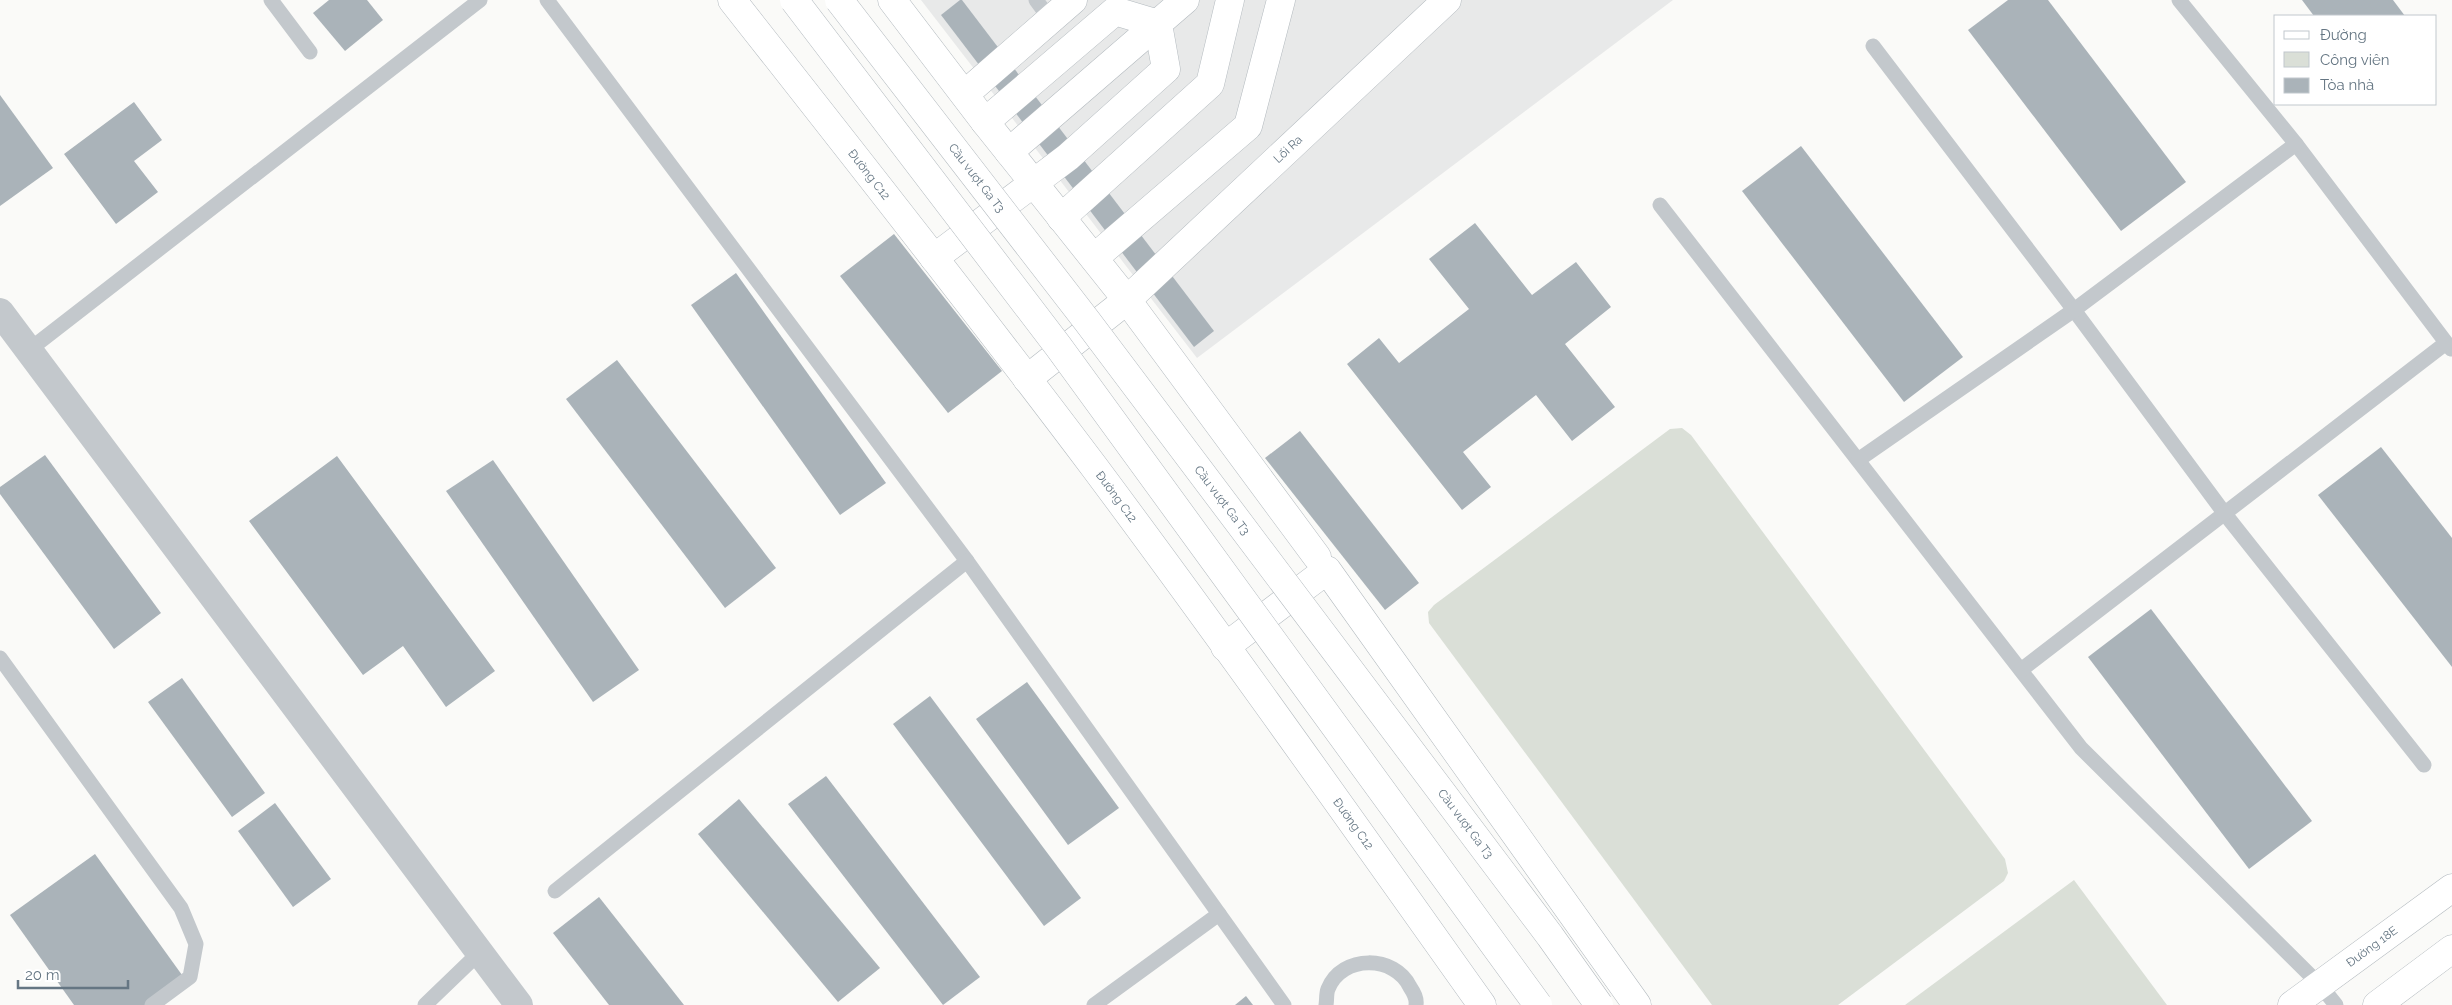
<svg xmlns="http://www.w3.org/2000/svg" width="2452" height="1005" viewBox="0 0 2452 1005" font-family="Raleway,sans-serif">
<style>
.built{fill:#e8e9e9}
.green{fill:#dadfd7}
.building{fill:#aab3b9}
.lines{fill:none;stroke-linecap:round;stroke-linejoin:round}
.secondary-casing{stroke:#b3babf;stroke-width:29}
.lane{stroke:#c3c8cc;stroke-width:15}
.street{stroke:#c3c8cc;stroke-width:28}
.secondary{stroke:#fff;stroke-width:28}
.secondary-bridge-casing{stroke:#b3babf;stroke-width:29;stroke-linecap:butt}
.secondary-bridge{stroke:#fff;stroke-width:28}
.labels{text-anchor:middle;stroke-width:5;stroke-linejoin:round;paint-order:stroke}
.street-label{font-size:12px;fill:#657683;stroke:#fff}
</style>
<rect width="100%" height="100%" fill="#fafaf8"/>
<!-- built -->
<path class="built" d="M921 0H1673L1197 358Z"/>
<!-- green -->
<g class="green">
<path d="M1682 428 1691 435 2005 859 2008 873 2004 881 1838 1005H1712L1429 623 1428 612 1434 605 1670 429Z"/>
<path d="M2074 880 2167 1005H1905Z"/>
</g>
<!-- building -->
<g class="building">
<path d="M329 0H367L383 20 345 51 313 13Z"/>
<path d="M960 0H962L1214 331 1194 347 941 15Z"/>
<path d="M2008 0H2048L2186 182 2121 231 1968 30Z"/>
<path d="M2302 0H2393L2405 16H2314Z"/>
<path d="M0 95 53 168 0 206Z"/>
<path d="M134 102 162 140 134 161 158 192 116 224 64 154Z"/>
<path d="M1801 146 1963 357 1904 402 1742 191Z"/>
<path d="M1475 223 1532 295 1576 262 1611 307 1565 344 1615 407 1572 441 1536 395 1463 452 1491 487 1462 510 1347 364 1379 338 1399 363 1469 309 1429 259Z"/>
<path d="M894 234 1002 371 948 413 840 276Z"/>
<path d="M736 273 886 483 840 515 691 305Z"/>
<path d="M617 360 776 568 725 608 566 399Z"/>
<path d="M1300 431 1419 583 1385 610 1265 458Z"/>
<path d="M2381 447 2452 538V667L2318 495Z"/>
<path d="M45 455 161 613 114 649 0 494V487Z"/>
<path d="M337 456 495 671 446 707 403 646 363 675 249 521Z"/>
<path d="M493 460 639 670 593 702 446 491Z"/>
<path d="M2151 609 2312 821 2249 869 2088 657Z"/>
<path d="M182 678 265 793 232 817 148 702Z"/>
<path d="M1027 682 1119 808 1068 845 976 719Z"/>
<path d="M930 696 1081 898 1044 926 893 724Z"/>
<path d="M826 776 980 977 943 1005 788 804Z"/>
<path d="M739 799 880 968 838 1002 698 834Z"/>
<path d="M275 803 331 879 293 907 238 831Z"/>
<path d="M95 854 187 982 155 1005H74L10 915Z"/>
<path d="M599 897 684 1005H609L553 933Z"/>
<path d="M1246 996 1253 1005H1235Z"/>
</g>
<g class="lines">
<!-- secondary casing -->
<g class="secondary-casing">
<g id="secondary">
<path id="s1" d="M732 0C854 155 976 310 1095 468 1227 645 1354 825 1482 1005"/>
<path d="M892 0 985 122 1127 300 1317 557"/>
<path d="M965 94 1073 0"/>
<path d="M1009 152 1185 0"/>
<path d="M1061 218 1210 84 1230 0"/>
<path d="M934 258 1068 157 1166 69 1158 24 1115 11 985 122"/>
<path d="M1094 258 1248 126 1281 0"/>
<path id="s2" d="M1027 379 1127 300 1447 0"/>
<path d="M1225 647 1327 570 1637 1005"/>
<path id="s3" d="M2292 1005 2452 888"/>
<path d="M2377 1005 2452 949"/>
</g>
</g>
<!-- lane -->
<g class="lane">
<path d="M271 0 310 52"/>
<path d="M547 0 967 561 1284 1005"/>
<path d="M1036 0 1050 19"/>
<path d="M2179 0 2296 144 2451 349"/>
<path d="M1873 46 2074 310 2225 514 2424 765"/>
<path d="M1660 205 2081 748 2320 985 2336 1005"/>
<path d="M29 350 480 0"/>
<path d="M1858 460 2074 310 2296 144"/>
<path d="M0 658 181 908 196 944 190 977 152 1005"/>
<path d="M2021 670 2446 343"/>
<path d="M555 891 967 561"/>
<path d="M425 1005 479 953"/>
<path d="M1094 1005 1219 914"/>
<path d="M1326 1005C1327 1000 1326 994 1328 989 1342 954 1395 955 1410 987 1414 993 1417 998 1416 1005"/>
</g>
<!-- street -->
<path class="street" d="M0 312 519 1005"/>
<!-- secondary -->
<use href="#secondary" class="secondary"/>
<!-- secondary-bridge casing -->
<g class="secondary-bridge-casing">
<g id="secondary-bridge">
<path d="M794 0 1058 346 1538 1005"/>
<path id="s4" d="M839 0 1087 321 1550 936 1599 1005"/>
</g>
</g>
<!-- secondary-bridge -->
<use href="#secondary-bridge" class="secondary-bridge"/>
</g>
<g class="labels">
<!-- street labels -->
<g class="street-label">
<text dy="4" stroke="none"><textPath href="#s2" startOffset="348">Lối Ra</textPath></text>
<text dy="4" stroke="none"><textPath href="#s1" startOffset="222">Đường C12</textPath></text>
<text dy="4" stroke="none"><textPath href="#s4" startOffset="225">Cầu vượt Ga T3</textPath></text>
<text dy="4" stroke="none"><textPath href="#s1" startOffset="628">Đường C12</textPath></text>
<text dy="4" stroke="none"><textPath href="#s4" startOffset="630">Cầu vượt Ga T3</textPath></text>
<text dy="4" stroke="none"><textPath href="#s1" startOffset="1032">Đường C12</textPath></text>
<text dy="4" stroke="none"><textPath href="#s4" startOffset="1035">Cầu vượt Ga T3</textPath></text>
<text dy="4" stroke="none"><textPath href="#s3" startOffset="99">Đường 18E</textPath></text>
</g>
</g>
<!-- legend -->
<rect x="2274" y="15" width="162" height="90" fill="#ffffff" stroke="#c1c8cd"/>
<rect x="2284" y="31" width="25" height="8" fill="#ffffff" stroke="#c1c8cd"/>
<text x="2320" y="40" font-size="15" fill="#657683">Đường</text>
<rect x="2284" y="52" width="25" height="15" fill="#dadfd7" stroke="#c1c8cd"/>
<text x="2320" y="65" font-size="15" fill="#657683">Công viên</text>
<rect x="2284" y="78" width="25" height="15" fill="#aab3b9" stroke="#c1c8cd"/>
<text x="2320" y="90" font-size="15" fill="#657683">Tòa nhà</text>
<!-- scale -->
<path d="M18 980v8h110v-8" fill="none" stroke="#657683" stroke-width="2.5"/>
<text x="25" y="980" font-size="15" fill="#657683" stroke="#ffffff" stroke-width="4" paint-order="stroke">20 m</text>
</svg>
